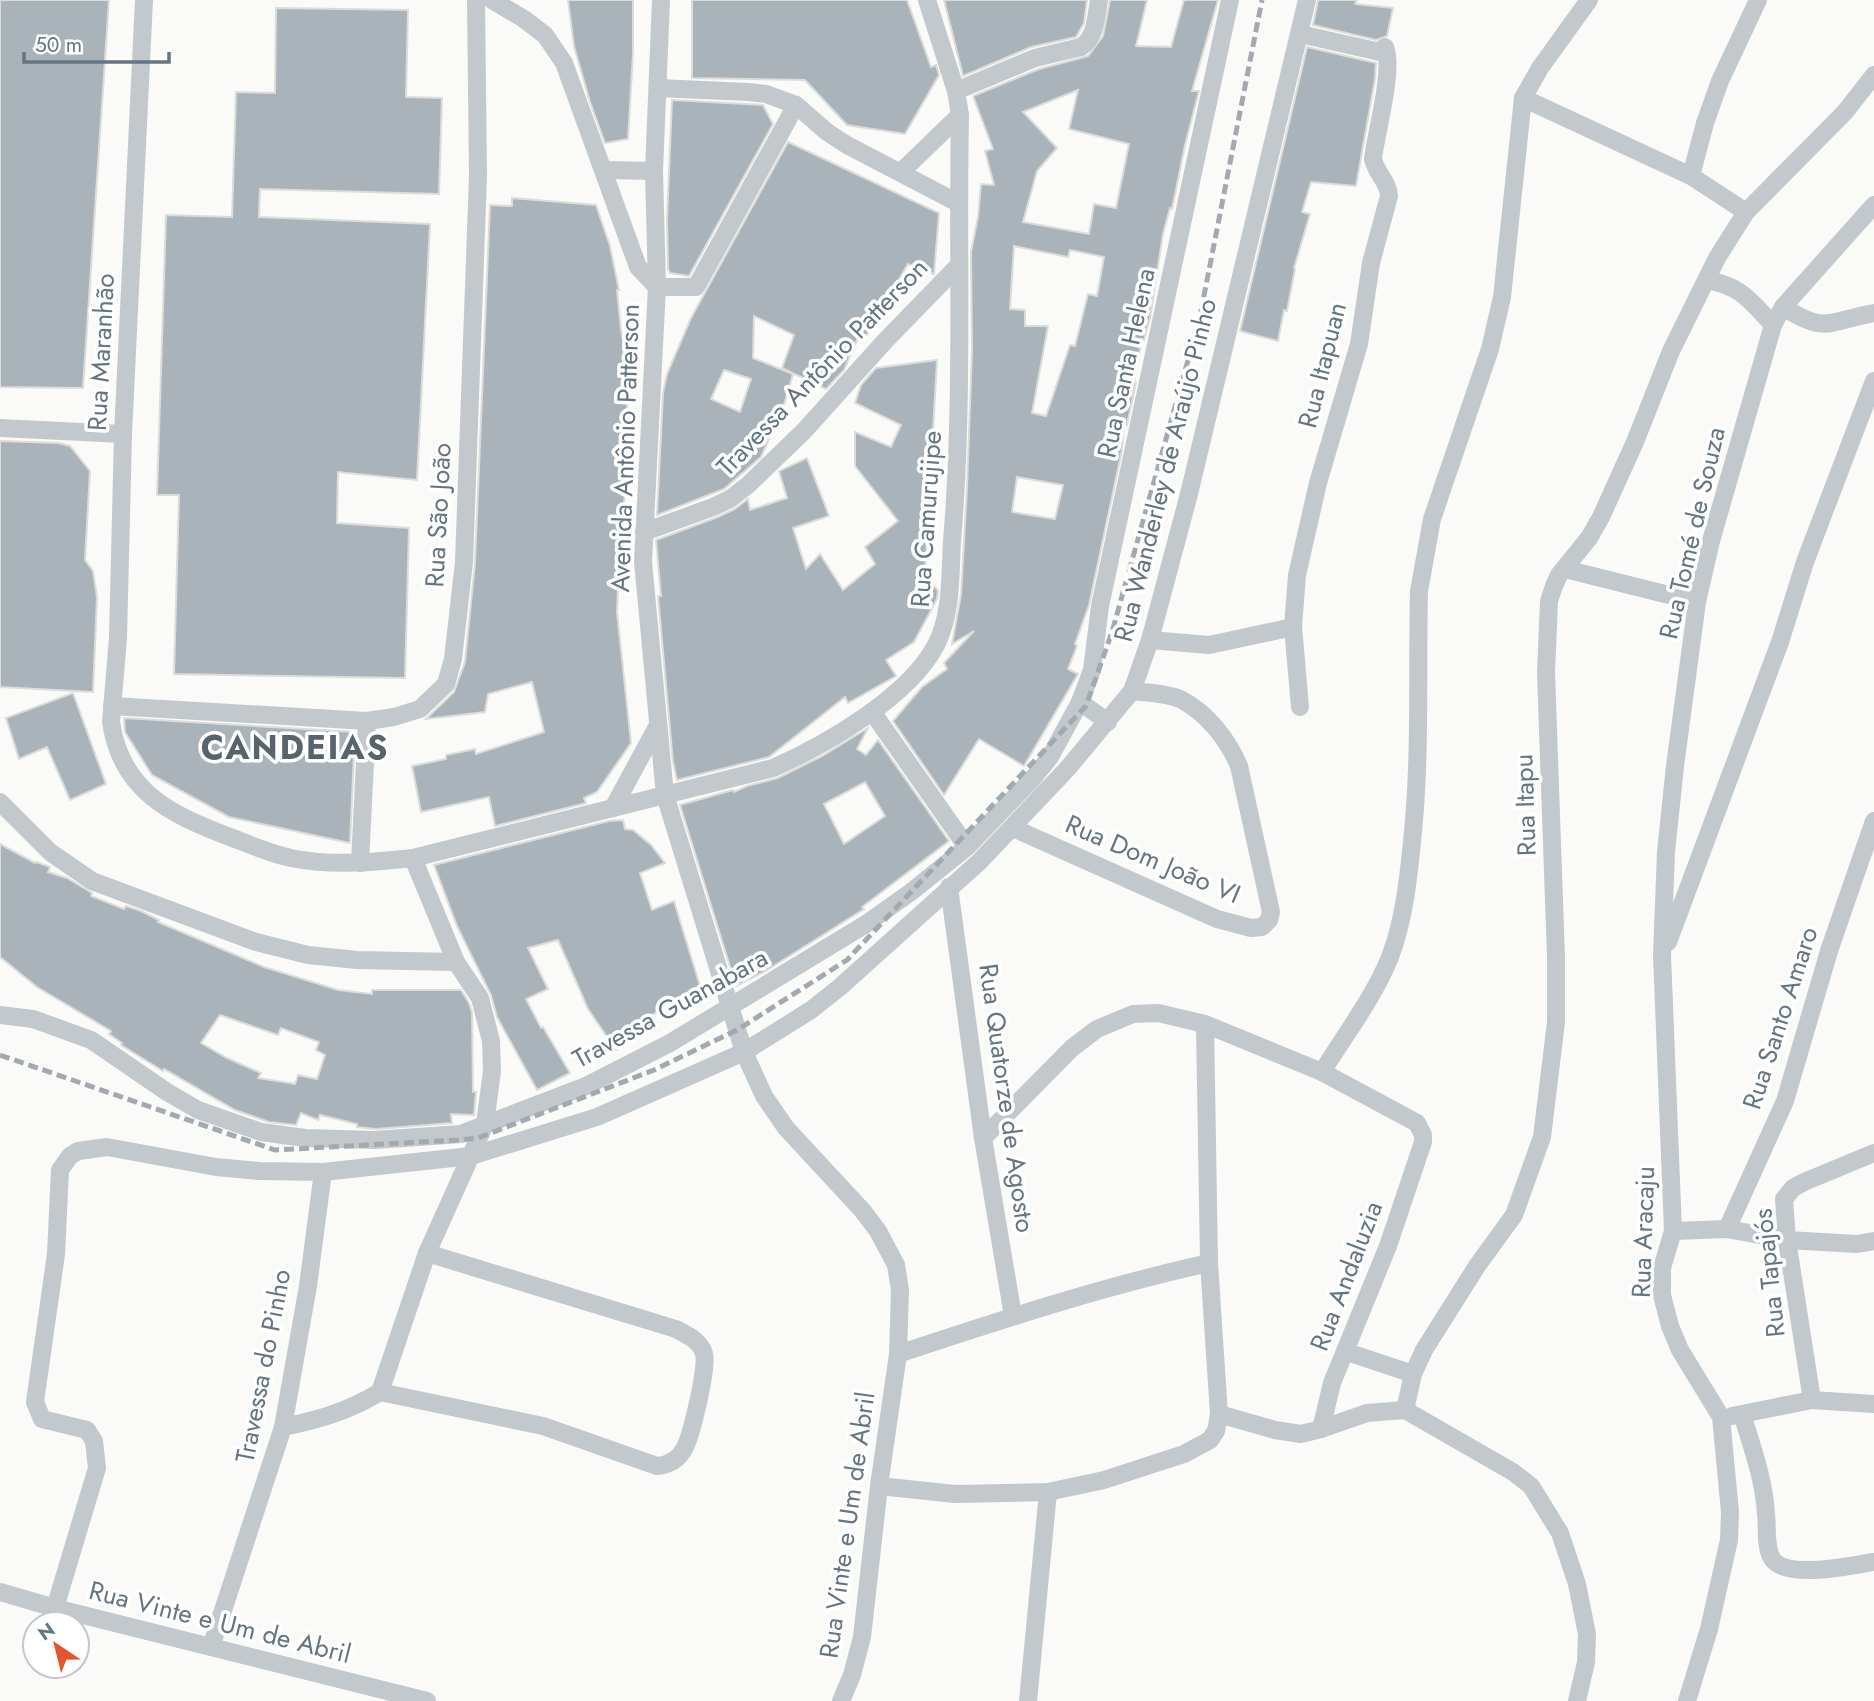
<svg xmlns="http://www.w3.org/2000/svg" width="1874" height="1701" viewBox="0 0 1874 1701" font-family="Jost,sans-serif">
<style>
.building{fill:#aab3b9;stroke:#dcdcda;stroke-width:2;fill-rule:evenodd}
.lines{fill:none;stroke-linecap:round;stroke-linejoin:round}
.minor{stroke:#c3c8cc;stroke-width:18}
.rail{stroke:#a2aab0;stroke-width:5;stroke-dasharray:10 5;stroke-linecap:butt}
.labels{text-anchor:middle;stroke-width:7;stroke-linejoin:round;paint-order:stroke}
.street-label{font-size:26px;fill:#657683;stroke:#fff}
.district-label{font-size:33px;font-weight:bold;letter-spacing:2px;fill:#57646e;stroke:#fff}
</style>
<rect width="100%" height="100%" fill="#fafaf8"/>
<!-- building -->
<g class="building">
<path d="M0 0H109L83 388 0 387Z"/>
<path d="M568 0H633V53L628 139 605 143 590 102 574 46Z"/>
<path d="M692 0H907L931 67 936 65 939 75 905 134 847 125 805 80 692 78Z"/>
<path d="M944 0H1087L1084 23 1076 37 1031 47 963 76Z"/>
<path d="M1110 0H1147L1136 46 1171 47 1184 0H1218L1192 91H1199L1185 145 1172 209 1170 208 1163 234 1150 318 1144 340 1142 339 1134 382H1136L1127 425 1124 424 1122 450 1089 605 1075 644 1077 646 1068 669 1078 674 1024 766 979 739 944 795 893 721 922 687 947 669 944 663 974 631 952 644 961 595 967 488 972 350 971 252 978 217 981 184 994 185 985 151 993 149 973 96 1039 69 1088 56 1103 36ZM1078 90 1069 129 1129 144 1116 208 1094 204 1089 234 1023 222 1037 171 1057 148 1023 112ZM1014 246 1068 257 1070 250 1104 257 1097 296 1088 294 1075 346 1070 345 1046 416 1032 413 1048 326H1025V310L1010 309ZM1017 477 1063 485 1055 519 1012 512Z"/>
<path d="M1318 0H1357L1355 4 1393 8 1387 36 1376 40 1313 25Z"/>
<path d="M276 8 408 10 406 97 442 98 439 194 260 189 259 217 430 224 417 480 338 472 337 523 409 528 405 678 174 674 179 495H157L166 215 232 217 236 92 275 93Z"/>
<path d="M1307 47 1376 63 1375 79 1356 186 1311 182 1302 212 1310 214 1294 268 1295 269 1287 311 1284 310 1278 341 1240 331Z"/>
<path d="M672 100 763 105 773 124 689 276 670 273 668 269 667 219Z"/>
<path d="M788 142 939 213 934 274 908 264 865 338 859 335 844 370 826 389 782 368 794 335 754 316 753 358 793 374 783 408 768 441 761 457 724 489 657 515 663 393 667 374 691 318ZM724 370 751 379 740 412 711 399Z"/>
<path d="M512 198 596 205 610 246 619 290H617L621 329 629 376 627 405 631 436 628 437 624 506H622L617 612 631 743 597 792 584 798 586 803 495 826 489 797 421 812 412 766 446 759V755L475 749 476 754 544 732 532 682 488 694 485 712 426 719 454 692 465 662 475 563 490 205 512 206Z"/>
<path d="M937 360 925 574 938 591 937 599 914 642 886 660 896 676 848 703 845 697 769 757 677 780 673 762 658 596H661L656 540 718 517 735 509 748 499 750 510 787 498 779 471 807 458 829 516 793 528 806 569 820 554 843 590 875 564 865 547 898 521 855 466V432L891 447 901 425 855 403 861 385 876 368Z"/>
<path d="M0 441 58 443 70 446 90 471 85 560 93 571 97 597 93 692 0 687Z"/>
<path d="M73 693 106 784 70 800 47 747 19 759 6 718Z"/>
<path d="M124 718 355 732 350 843 229 817 152 775 125 732Z"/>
<path d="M868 728 857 749 866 755 878 740 949 841 862 907 864 909 764 972 736 986 680 805 733 790 734 792 747 786 778 778 822 756ZM865 782 885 816 844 844 824 804Z"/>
<path d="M623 820 625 829 633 830 651 845 665 863 640 873 652 910 674 901 700 986 644 1020 647 1026 616 1050 588 1009 558 940 528 948 548 989 526 999 541 1028 543 1027 570 1073 537 1090 497 1017 491 995 457 926 434 865 609 821Z"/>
<path d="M0 844 35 863 36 862 50 867 48 872 67 878 92 893 91 896 124 909 126 906 141 911 159 920 158 922 264 967 338 990 372 994V990H461L469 1003 472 1012 473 1092H476L474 1115 451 1114 452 1123 376 1129 357 1127V1124L320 1115 318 1120 301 1113 296 1125 269 1122 235 1110 164 1069 163 1071 121 1045 122 1043 109 1034 111 1031 37 987 0 957ZM220 1015 278 1035 281 1028 319 1042 316 1050 325 1055 317 1079 298 1075 295 1084 258 1078 261 1073 227 1058 201 1043Z"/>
</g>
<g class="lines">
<!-- minor -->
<g class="minor">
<path d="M144 0 123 434 118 638 111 722C121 791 171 815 230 837 251 845 273 855 296 859 334 866 375 862 413 858L773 768C825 745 909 697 936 645 952 614 950 575 952 541 964 399 957 257 960 115L956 91 927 0"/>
<path d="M492 0 524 19 545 35 564 63 638 267 657 287"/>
<path d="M661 0 654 171 657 287 643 562 665 795 744 1052 764 1096 786 1128 862 1210 878 1231 896 1265 900 1290 898 1354 879 1486 862 1637 852 1675 841 1701"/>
<path d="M1300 34 1380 52 1385 47C1394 71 1376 132 1373 159 1376 173 1389 183 1389 196L1371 263 1359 344 1318 483 1297 575 1293 627 1300 707"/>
<path d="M658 88 748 92 766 94 796 105 827 132 847 145 958 203"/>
<path d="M956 91 1035 58 1081 47C1096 37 1096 17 1099 0"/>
<path d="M1523 98 1691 176 1746 212"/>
<path d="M604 170 654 171"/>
<path d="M901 172 960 115"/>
<path d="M1691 176 1705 123 1720 81 1758 0"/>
<path d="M1706 280C1740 285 1751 301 1773 325"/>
<path d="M657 287H696L796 105"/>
<path d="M1783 307C1828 335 1827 321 1874 313"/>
<path d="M0 428 123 434"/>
<path d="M644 532 713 507 730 499 748 485 804 431 885 341 958 266"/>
<path d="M1565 569 1697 602"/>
<path d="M1150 640 1209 645 1293 627"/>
<path d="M112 706 367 721 394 717 420 709 446 684 453 659 464 562 478 176 476 0"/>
<path d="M873 713 967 847"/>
<path d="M1108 722 1080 702 1092 670 1100 606 1230 0"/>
<path d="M0 802 50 852 92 881 256 942 308 955 357 960 456 962"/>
<path d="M613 808 658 725"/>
<path d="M1013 828 1217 919 1251 928 1262 927 1269 920 1271 912 1239 766C1228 740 1208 714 1182 700 1168 693 1147 693 1132 691"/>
<path d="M360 863 367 721"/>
<path d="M949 887 983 1138 1013 1316"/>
<path d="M1668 942 1780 642 1805 562 1874 381"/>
<path d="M0 1015 33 1019 91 1040 167 1092 198 1110 261 1132 305 1138 375 1140 461 1134 586 1086 670 1043 866 924 911 892 967 847 1034 777 1050 757 1080 702"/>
<path d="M1322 1072C1345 1035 1374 997 1390 957 1404 920 1408 881 1412 842 1421 758 1417 675 1419 591L1432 519 1490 349 1502 297 1523 98 1540 68 1589 0"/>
<path d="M983 1138 1072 1048 1097 1029 1133 1014 1158 1013 1205 1024 1322 1072 1417 1123 1423 1135V1142L1388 1246 1332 1383 1321 1429"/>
<path d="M1727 1229 1785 1101 1829 951 1874 821"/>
<path d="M1673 1231 1727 1229 1787 1240 1857 1244 1874 1241"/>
<path d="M1347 1352 1413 1374"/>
<path d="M898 1354C1001 1320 1104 1286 1209 1263"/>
<path d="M380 1392 543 1426 657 1466C669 1465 678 1460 684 1449 691 1438 708 1366 704 1354 701 1341 687 1335 676 1329L427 1253"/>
<path d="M380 1392 427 1253 485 1124 492 1071 491 1041 480 998 456 962 413 858"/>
<path d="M1812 1400 1787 1240 1784 1199 1793 1188 1804 1182 1874 1153"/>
<path d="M1405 1410 1413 1374 1424 1350 1477 1266 1514 1215 1542 1137 1556 1022V957L1546 673 1549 601 1554 586 1559 575 1589 538 1601 517 1635 442 1671 351 1717 258 1746 212 1845 112 1874 75"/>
<path d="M1405 1410 1513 1472 1531 1486 1560 1533 1577 1584 1587 1634 1586 1662 1577 1701"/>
<path d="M1219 1414 1275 1430 1301 1434 1321 1429 1367 1413 1405 1410"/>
<path d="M1742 1414C1752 1447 1764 1479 1766 1514 1768 1527 1764 1550 1774 1561 1791 1579 1852 1565 1874 1562"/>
<path d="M1732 1416 1812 1400 1874 1404"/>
<path d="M283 1427C318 1420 349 1411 380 1392"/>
<path d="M879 1486 955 1494 1048 1492 1104 1480 1184 1454 1210 1440 1216 1431 1219 1414 1209 1263 1205 1024"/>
<path d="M0 1592 55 1608 427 1701"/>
<path d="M55 1608 97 1468 94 1441 87 1430 42 1419 35 1402 56 1254 60 1170 70 1156 78 1151 107 1147 216 1167 259 1171 323 1172 471 1156 597 1117 744 1052 811 1010 840 987 979 862 1068 768 1132 691 1150 640 1189 494 1307 0"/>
<path d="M211 1647 283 1427 308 1286 323 1172"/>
<path d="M1028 1701 1048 1492"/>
<path d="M1687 1701 1709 1629 1729 1540 1730 1512 1721 1417 1680 1350 1670 1326 1662 1295V1268L1673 1231 1662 955 1666 852 1675 766 1697 602 1711 541 1773 325 1783 307 1874 205"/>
</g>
<!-- rail -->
<path class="rail" d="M0 1055 275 1150 457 1140 478 1138 654 1070 737 1030 847 960 1086 706 1112 632 1199 321 1262 0"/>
</g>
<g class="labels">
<!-- street labels -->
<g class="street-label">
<text transform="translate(101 352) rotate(-87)" y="9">Rua Maranhão</text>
<text transform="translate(1126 363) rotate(-78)" y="9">Rua Santa Helena</text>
<text transform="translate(1322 365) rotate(-76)" y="9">Rua Itapuan</text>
<text transform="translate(822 367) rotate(-46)" y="9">Travessa Antônio Patterson</text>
<text transform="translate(625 448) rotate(-88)" y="9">Avenida Antônio Patterson</text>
<text transform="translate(1165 470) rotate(-76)" y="9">Rua Wanderley de Araújo Pinho</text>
<text transform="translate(438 515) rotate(-87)" y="9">Rua São João</text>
<text transform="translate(926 519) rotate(-86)" y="9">Rua Camurujipe</text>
<text transform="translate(1692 533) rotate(-77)" y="9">Rua Tomé de Souza</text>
<text transform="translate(1525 805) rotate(-92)" y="9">Rua Itapu</text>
<text transform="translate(1153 859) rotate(23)" y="9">Rua Dom João VI</text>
<text transform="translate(670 1008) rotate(-29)" y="9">Travessa Guanabara</text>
<text transform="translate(1780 1018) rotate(-72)" y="9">Rua Santo Amaro</text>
<text transform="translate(1007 1098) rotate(82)" y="9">Rua Quatorze de Agosto</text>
<text transform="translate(1643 1232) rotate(-88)" y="9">Rua Aracaju</text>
<text transform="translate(1769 1273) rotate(-96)" y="9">Rua Tapajós</text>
<text transform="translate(1346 1276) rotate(-69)" y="9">Rua Andaluzia</text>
<text transform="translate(263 1366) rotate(-79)" y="9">Travessa do Pinho</text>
<text transform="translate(847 1525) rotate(-82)" y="9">Rua Vinte e Um de Abril</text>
<text transform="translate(220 1622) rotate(14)" y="9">Rua Vinte e Um de Abril</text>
</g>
<!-- district labels -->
<g class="district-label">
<text x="295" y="759">CANDEIAS</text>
</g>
</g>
<!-- north arrow -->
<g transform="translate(56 1645) rotate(325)"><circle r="33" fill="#ffffff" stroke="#c1c8cd" stroke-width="2"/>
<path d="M0-5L12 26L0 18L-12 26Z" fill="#e4572e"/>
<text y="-10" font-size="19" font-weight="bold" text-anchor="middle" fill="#657683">N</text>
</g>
<!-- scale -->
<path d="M24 52v10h145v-10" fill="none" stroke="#657683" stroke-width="3.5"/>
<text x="35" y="52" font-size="21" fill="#657683" stroke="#ffffff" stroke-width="5" paint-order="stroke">50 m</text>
</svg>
